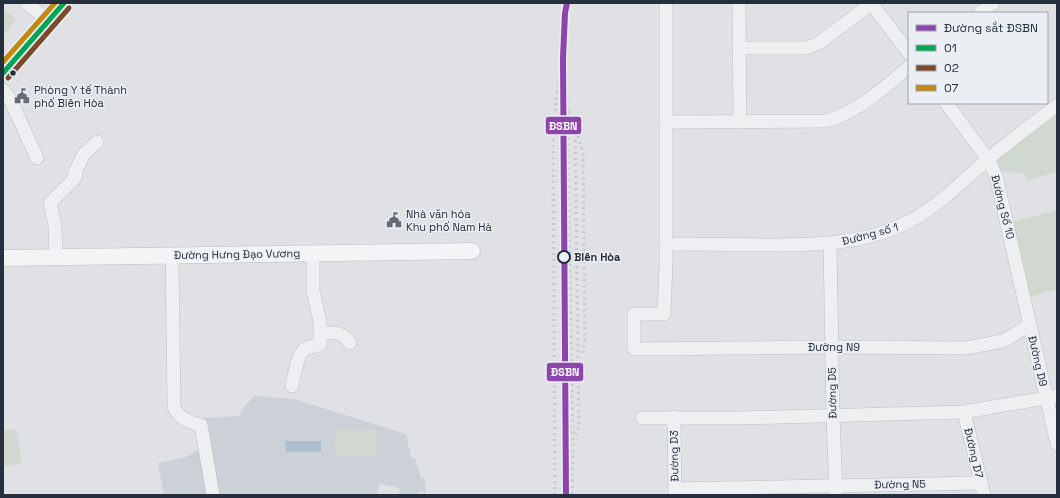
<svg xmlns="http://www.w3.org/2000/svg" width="1060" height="498" viewBox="0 0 1060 498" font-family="'Space Grotesk',sans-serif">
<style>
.built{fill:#ccd1d8}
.green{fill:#d0d8cf}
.water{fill:#acbfd0}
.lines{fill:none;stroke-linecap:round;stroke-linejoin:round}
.minor-casing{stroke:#bdbfc2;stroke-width:14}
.major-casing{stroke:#babec2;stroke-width:17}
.minor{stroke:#eeeff1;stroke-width:13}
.major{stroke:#f3f4f5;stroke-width:16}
.rail{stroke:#c7c9cc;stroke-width:3;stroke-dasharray:2 4;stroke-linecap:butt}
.bus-1-casing{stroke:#ebeff4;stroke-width:8}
.bus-2-casing{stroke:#ebeff4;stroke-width:8}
.bus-3-casing{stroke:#ebeff4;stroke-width:8}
.bus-1{stroke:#00a651;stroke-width:5}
.bus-2{stroke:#7a4b2a;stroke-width:5}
.bus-3{stroke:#c3880f;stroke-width:5}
.rail-1-casing{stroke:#ebeff4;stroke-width:9}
.rail-1{stroke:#8e44ad;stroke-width:6}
.bus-dot{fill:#262f3d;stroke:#ebeff4;stroke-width:1.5}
.stop-dot{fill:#ebeff4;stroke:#262f3d;stroke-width:2}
.labels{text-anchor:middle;stroke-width:3;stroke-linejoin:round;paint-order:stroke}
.poi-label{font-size:11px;fill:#262f3d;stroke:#ebeff4;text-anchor:start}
.street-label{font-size:11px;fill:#262f3d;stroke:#ebeff4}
.stop-label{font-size:11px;font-weight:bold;fill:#262f3d;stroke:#ebeff4;text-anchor:start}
.line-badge{stroke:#ebeff4;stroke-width:1.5}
.badge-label{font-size:11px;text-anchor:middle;font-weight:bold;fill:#fff}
</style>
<rect width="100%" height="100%" fill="#dfe1e4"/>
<!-- built -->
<g class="built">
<path d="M254 396 294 399 406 434 411 458H415L421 478 425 479 426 493 419 492V495H400L399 488 380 484 376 495H215L203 418 239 416 244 407Z"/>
<path d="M202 447 210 495H164L158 463 186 457Z"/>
</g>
<!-- green -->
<g class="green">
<path d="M3 9 17 19 3 35Z"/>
<path d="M1057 110V160L1056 161 1057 172 1027 180 1024 174 998 171 993 160Z"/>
<path d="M1057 210V289L1029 297 1012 222Z"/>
<path d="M16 429 22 463 4 466 3 431Z"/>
<path d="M335 430H376L377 455H336Z"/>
</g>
<!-- water -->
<path class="water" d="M285 441H321V452H286Z"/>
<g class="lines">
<!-- minor casing -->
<g class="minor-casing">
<g id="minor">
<path d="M27 3 48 21"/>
<path d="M666 3V264L664 314H634V349L832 347 966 348 1003 341 1030 325"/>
<path d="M739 3 740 122"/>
<path d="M980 13 993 3"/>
<path d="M739 48H806L819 43 868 6 874 7 909 53"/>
<path d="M3 90 10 99 37 158"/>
<path d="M946 103 988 159 996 176 1057 444"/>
<path d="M666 122 825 121C858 113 883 88 909 67"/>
<path d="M666 244C697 244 728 244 759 245 807 245 857 246 902 225 935 210 961 182 988 159 1010 141 1034 123 1057 105"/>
<path d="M830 244 833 416 836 495"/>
<path d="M172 255 174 407C179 419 190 423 201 425L213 495"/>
<path d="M56 257 55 226 50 203 74 179 76 175 74 174 84 154 97 142"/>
<path d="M321 333C333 332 343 332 350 343"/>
<path d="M292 386C294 377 297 354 305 349 309 346 316 347 320 344V322L313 291V253"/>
<path d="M964 412 984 495"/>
<path d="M674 417 675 495"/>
<path d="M642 418H740L964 412 1057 396"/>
<path d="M675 489 981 483"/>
</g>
</g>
<!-- major casing -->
<g class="major-casing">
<g id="major">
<path d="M3 73 64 3"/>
<path d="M3 258 472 251"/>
</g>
</g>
<!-- minor -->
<use href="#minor" class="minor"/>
<!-- major -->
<use href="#major" class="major"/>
<!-- rail -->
<g class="rail">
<path d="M564 72 567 100 573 443 572 495"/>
<path d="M569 111 575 127 579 426 574 439"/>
<path d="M578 136 583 153 585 341 582 353"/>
<path d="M555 495 553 138 556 100 563 58"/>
</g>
<!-- bus-1 casing -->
<g class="bus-1-casing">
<path id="bus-1" d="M3 73 64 3"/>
</g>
<!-- bus-2 casing -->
<g class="bus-2-casing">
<path id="bus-2" d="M8 78 69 8"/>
</g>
<!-- bus-3 casing -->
<g class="bus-3-casing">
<path id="bus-3" d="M3 62 55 3"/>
</g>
<!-- bus-1 -->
<use href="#bus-1" class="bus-1"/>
<!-- bus-2 -->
<use href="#bus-2" class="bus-2"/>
<!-- bus-3 -->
<use href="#bus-3" class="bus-3"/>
<!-- rail-1 casing -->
<g class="rail-1-casing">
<path id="rail-1" d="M566 495 563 58 565 13 567 3"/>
</g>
<!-- rail-1 -->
<use href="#rail-1" class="rail-1"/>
</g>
<!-- icons -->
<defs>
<g id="civic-bare" transform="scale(1.2)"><path d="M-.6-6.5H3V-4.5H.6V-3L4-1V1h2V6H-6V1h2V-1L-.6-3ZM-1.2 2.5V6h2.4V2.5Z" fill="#676d77" stroke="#ebeff4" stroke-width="2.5" paint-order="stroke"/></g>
</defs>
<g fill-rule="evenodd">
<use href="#civic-bare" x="22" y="96"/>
<use href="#civic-bare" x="394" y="220"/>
</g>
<!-- markers -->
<circle class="bus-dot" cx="13" cy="73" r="3.5"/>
<circle class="stop-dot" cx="564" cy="257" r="6"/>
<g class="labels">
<!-- poi labels -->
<g class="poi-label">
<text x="34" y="94">Phòng Y tế Thành<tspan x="34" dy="13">phố Biên Hòa</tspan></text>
<text x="406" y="218">Nhà văn hóa<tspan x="406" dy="13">Khu phố Nam Hà</tspan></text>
</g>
<!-- street labels -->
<g class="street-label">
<text transform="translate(1003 207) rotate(76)" y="4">Đường Số 10</text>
<text transform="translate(870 234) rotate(-15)" y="4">Đường số 1</text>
<text transform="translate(237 254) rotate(-1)" y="4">Đường Hưng Đạo Vương</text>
<text x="834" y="351">Đường N9</text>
<text transform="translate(1038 361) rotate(77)" y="4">Đường D9</text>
<text transform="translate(832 393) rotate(-91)" y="4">Đường D5</text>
<text transform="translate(974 453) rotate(77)" y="4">Đường D7</text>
<text transform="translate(674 456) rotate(-91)" y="4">Đường D3</text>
<text transform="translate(900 484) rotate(-1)" y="4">Đường N5</text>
</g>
<!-- stop labels -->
<g class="stop-label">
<text x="574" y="261">Biên Hòa</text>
</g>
</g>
<g class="line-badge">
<rect x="545" y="116" width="37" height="19" rx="4" fill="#8e44ad"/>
<rect x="546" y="362" width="38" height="20" rx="4" fill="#8e44ad"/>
</g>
<g class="badge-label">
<text x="563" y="130">ĐSBN</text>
<text x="565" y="376">ĐSBN</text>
</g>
<!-- border -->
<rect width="1060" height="498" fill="none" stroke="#262f3d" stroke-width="8"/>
<!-- legend -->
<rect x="908" y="12" width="140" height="92" fill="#ebeff4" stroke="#9ca2ab"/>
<rect x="916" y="25" width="20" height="6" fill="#8e44ad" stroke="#9ca2ab"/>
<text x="944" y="32" font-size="12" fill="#262f3d">Đường sắt ĐSBN</text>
<rect x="916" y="45" width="20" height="6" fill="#00a651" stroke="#9ca2ab"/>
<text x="944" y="52" font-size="12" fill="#262f3d">01</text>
<rect x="916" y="65" width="20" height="6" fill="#7a4b2a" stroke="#9ca2ab"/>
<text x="944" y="72" font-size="12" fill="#262f3d">02</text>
<rect x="916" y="85" width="20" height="6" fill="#c3880f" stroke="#9ca2ab"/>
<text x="944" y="92" font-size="12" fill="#262f3d">07</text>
</svg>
